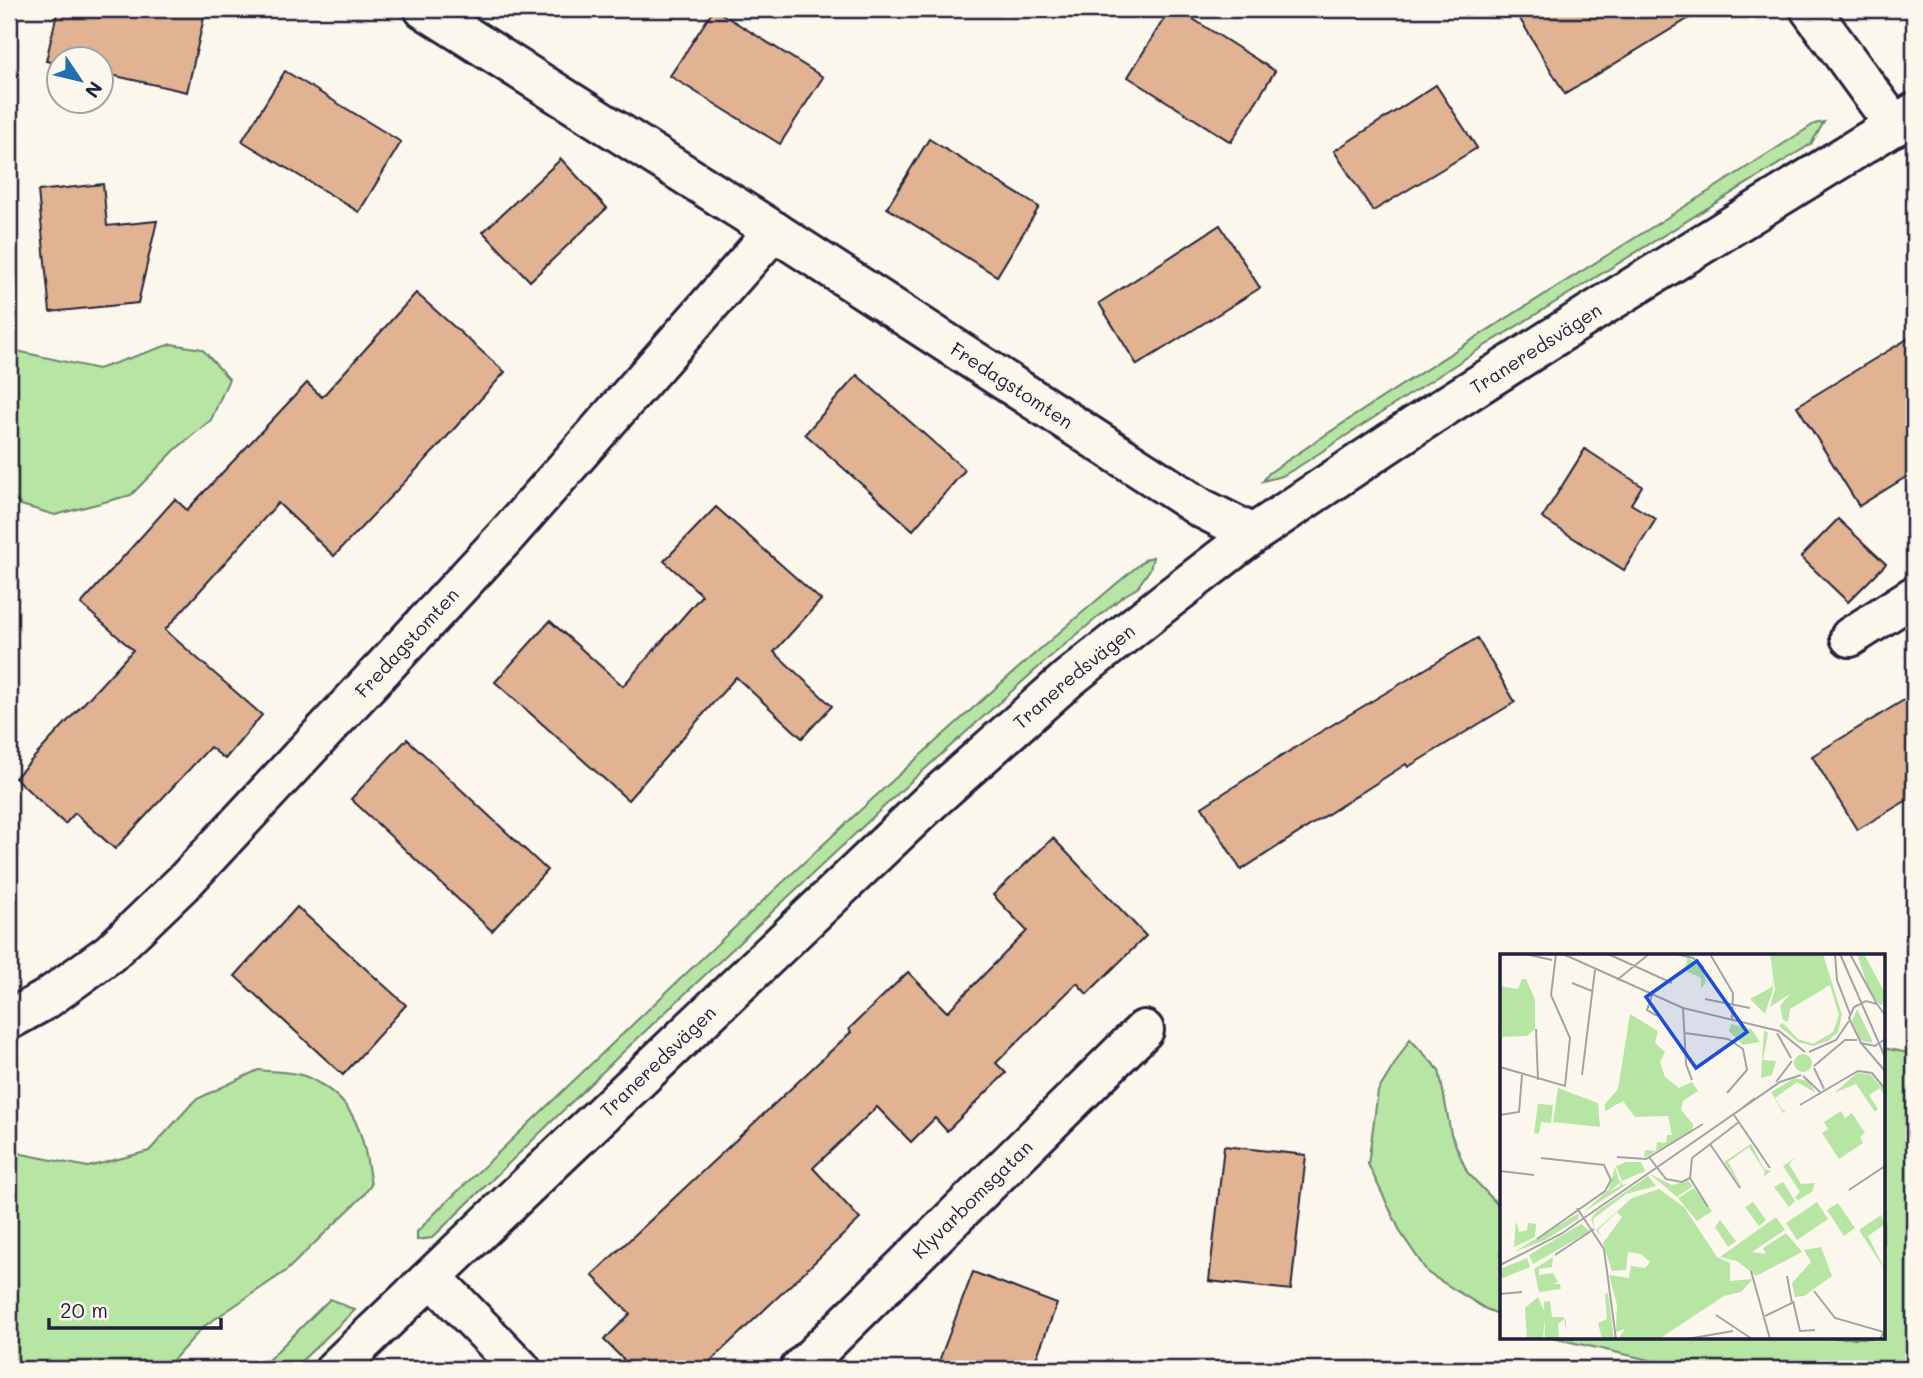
<svg xmlns="http://www.w3.org/2000/svg" width="1923" height="1378" viewBox="0 0 1923 1378" font-family="Mali,sans-serif">
<style>
.green{fill:#b7e5a3;stroke:#6c846f;stroke-width:2}
.building{fill:#e1b392;stroke:#22223b;stroke-width:2}
.lines{fill:none;stroke-linecap:round;stroke-linejoin:round}
.minor-casing{stroke:#22223b;stroke-width:44}
.minor{stroke:#fbf7ec;stroke-width:38}
.labels{text-anchor:middle;stroke-width:7;stroke-linejoin:round;paint-order:stroke}
.street-label{font-size:19px;fill:#22223b;stroke:#fbf7ec}
.inset-road{fill:none;stroke:#a4a2a5;stroke-width:2}
.view{fill:#1d4ed8;fill-opacity:0.15;stroke:#1d4ed8;stroke-width:3.5}
.inset-edge{fill:none;stroke:#22223b;stroke-width:3.5}
</style>
<rect width="100%" height="100%" fill="#fbf7ec"/>
<filter id="ink" filterUnits="userSpaceOnUse"><feTurbulence type="fractalNoise" baseFrequency=".0143" numOctaves="2"/><feDisplacementMap in="SourceGraphic" scale="14" xChannelSelector="R" yChannelSelector="G"/><feConvolveMatrix kernelMatrix="1 2 1 2 8 2 1 2 1" color-interpolation-filters="sRGB"/></filter>
<g filter="url(#ink)">
<!-- green -->
<g class="green">
<path d="M1824 122 1811 144 1475 352 1298 467 1282 476 1263 481 1269 473C1447 351 1633 242 1814 124Z"/>
<path d="M171 344 202 349 229 379 211 420 176 449 131 495 55 515 21 505 9 494V352L17 351 98 369Z"/>
<path d="M1153 557 1150 569 1137 588 1122 597 1050 657 907 785 622 1053 432 1238 417 1240V1232L438 1210C671 989 899 764 1146 559Z"/>
<path d="M1410 1039 1439 1070 1451 1134 1467 1172 1501 1208V1315L1486 1309 1428 1273 1401 1233 1368 1164 1378 1091Z"/>
<path d="M1883 1048 1914 1054V1363L1894 1369H1689L1553 1338H1883Z"/>
<path d="M258 1070C272 1072 293 1071 307 1077 358 1100 363 1135 371 1185L363 1196 286 1271 203 1327 165 1369H9V1145L22 1154 88 1167 149 1151 195 1100Z"/>
<path d="M330 1299 355 1310 293 1369H259Z"/>
</g>
<!-- building -->
<g class="building">
<path d="M58 9H206L187 92 102 73V60H60V64L46 61Z"/>
<path d="M714 9 823 77 780 144 670 76Z"/>
<path d="M1170 9H1177L1275 71 1231 142 1128 77Z"/>
<path d="M1514 9H1704L1565 94Z"/>
<path d="M285 71 401 142 359 212 242 141Z"/>
<path d="M1436 85 1477 148 1373 211 1334 151Z"/>
<path d="M929 139 1039 207 997 276 887 208Z"/>
<path d="M561 159 607 208 530 281 483 232Z"/>
<path d="M103 184 107 226 157 221 138 303 50 312 38 191Z"/>
<path d="M1220 225 1260 288 1137 365 1099 303Z"/>
<path d="M416 293 505 372 437 448 334 556 278 503 165 630 262 715 225 759 210 747 115 849 75 813 65 824 15 778 133 650 81 604 175 499 187 510 307 383 322 397Z"/>
<path d="M1914 335V472L1859 506 1797 406Z"/>
<path d="M857 375 965 470 913 530 805 434Z"/>
<path d="M1585 449 1642 486 1631 504 1656 519 1624 570 1542 518Z"/>
<path d="M716 507 821 600 774 652 832 706 802 738 736 677 628 800 495 682 550 621 623 686 702 595 664 561Z"/>
<path d="M1838 519 1886 564 1848 602 1801 557Z"/>
<path d="M1477 638 1515 702 1408 767 1406 764 1241 870 1202 807 1302 743Z"/>
<path d="M1914 694V796L1857 830 1812 756Z"/>
<path d="M407 739 547 870 492 931 351 799Z"/>
<path d="M1053 838 1146 936 1087 994 1077 983 996 1063 1006 1073 947 1131 935 1118 911 1142 877 1107 813 1168 860 1219 702 1369H633L604 1340 630 1314 592 1275 851 1032 849 1029 908 972 947 1012 1027 931 993 895Z"/>
<path d="M297 907 406 1005 343 1075 235 976Z"/>
<path d="M1224 1146 1306 1155 1291 1290 1209 1281Z"/>
<path d="M973 1272 1057 1304 1032 1369H936Z"/>
</g>
<g class="lines">
<!-- minor casing -->
<g class="minor-casing">
<g id="minor">
<path id="s1" d="M424 9 774 231 1201 508 1253 534"/>
<path d="M1810 9 1895 126"/>
<path d="M1850 637 1914 596"/>
<path id="s2" d="M9 1020 45 1000 110 953 186 880 507 535 774 231"/>
<path d="M432 1277 521 1369"/>
<path id="s3" d="M335 1369 931 801 1068 679 1165 602 1253 534 1416 425 1588 315 1914 113"/>
<path id="s4" d="M800 1369 1144 1030"/>
</g>
</g>
<!-- minor -->
<use href="#minor" class="minor"/>
</g>
</g>
<g class="labels">
<!-- street labels -->
<g class="street-label">
<text dy="7" stroke="none"><textPath href="#s3" startOffset="1580">Traneredsvägen</textPath></text>
<text dy="7" stroke="none"><textPath href="#s1" startOffset="698">Fredagstomten</textPath></text>
<text dy="7" stroke="none"><textPath href="#s2" startOffset="551">Fredagstomten</textPath></text>
<text dy="7" stroke="none"><textPath href="#s3" startOffset="1013">Traneredsvägen</textPath></text>
<text dy="7" stroke="none"><textPath href="#s3" startOffset="446">Traneredsvägen</textPath></text>
<text dy="7" stroke="none"><textPath href="#s4" startOffset="242">Klyvarbomsgatan</textPath></text>
</g>
</g>
<!-- overview -->
<g transform="translate(1500 954)">
<rect width="385" height="385" fill="#fbf7ec"/>
<path d="M270 0H323L342 61 338 78 328 87 313 92 298 88 279 72 283 69 298 85 313 90 333 78 339 61 330 31 290 55 288 68 283 66 280 52 290 40 270 53 275 35ZM357 0H364L385 39V49L380 51 369 36ZM187 3 202 13 206 28 201 35V24L186 17ZM272 22 273 35 265 60 250 45 272 33ZM22 25H26L35 46V75L27 82 2 83 0 32 18 35ZM357 55 372 86V89L360 86 352 67ZM130 60 158 77 155 89 165 98 160 108 165 123 179 134 192 128 198 137 183 147 181 156 193 170 192 177 144 204 145 196 156 197 157 188 166 189 167 181H172L168 162 135 163 123 147 105 157V150L118 135ZM231 70 251 75 260 88 243 91 229 77ZM264 76 268 79 263 106 276 107 272 121 261 124ZM294 109a9 9 0 1 1 18 0a9 9 0 1 1-18 0ZM357 119 370 120 385 137V143L380 134 369 141 378 155 375 158 356 130 334 139ZM295 124 308 127 316 139 297 128 275 144 283 157 287 155 283 159 271 138ZM58 134 98 149 100 173 53 168ZM38 150 53 151 51 169 41 168 39 180 34 179ZM341 157 345 164 352 159 365 179 360 183 363 189 339 205 322 179 328 175 324 168ZM251 190 264 215 271 217 263 223 265 218 249 193 228 208 243 236 224 208ZM296 203 289 210 301 230 315 229 312 238 298 246 295 243 300 238 283 212ZM126 208H141L145 217 122 227 116 212ZM115 213 120 229 108 238 120 232 121 226 122 231 127 230 84 258 109 235ZM150 220 172 231 188 227 193 232 177 243ZM148 222 156 232 126 240 93 265 94 274 91 265 96 258ZM283 228 295 247 289 253 274 233ZM194 234 212 257 197 267 178 244ZM159 235 184 253 217 303 230 309V327L253 325 241 338 224 342 159 385H118L125 375 116 378 117 351 109 321 129 324 131 312 145 314 150 308 141 300 128 298 126 316 112 317 103 289 122 263 117 258 98 276 102 283 96 276 132 244ZM253 248 266 266 259 272 245 253ZM317 248 328 265 297 286 286 269ZM338 249 355 274 344 282 327 256ZM79 259 78 265 45 286 14 298ZM381 261 385 270 368 282 385 316 359 276ZM276 263 285 276 252 298 266 300 263 294 286 279 302 298 256 322 237 307 220 303ZM16 266 19 278 27 276 28 269 36 270 35 283 14 293ZM220 266 236 287 228 293 215 273ZM81 270 90 277 33 310 29 301ZM321 293 332 322 304 342 295 343 292 329 311 308 304 296ZM53 303 52 313 39 315V321L53 319 58 328 53 330H60L61 335 39 338 34 315ZM27 304 30 313 0 325V315ZM108 339 114 385H102L98 369 107 365 105 340ZM38 343 45 359 43 385H27L25 354ZM50 347 52 363H63L66 367V377L64 365 58 370 59 385H45L44 348Z" fill="#b7e5a3"/>
<path class="inset-road" d="M25 0 52 6M63 0 183 54 279 77 305 98M108 0 172 29M176 0 193 4 204 14M210 0 233 39 232 65M335 0 337 26 350 60M340 0 385 103M350 0 377 50M117 26 149 0M72 29 92 37M152 41 147 56 157 62M205 45 250 54M183 54 186 110 192 126M385 61 377 50 366 47 354 53 349 64 361 89 375 92 385 85M36 75 38 126M185 79 228 85 243 95 247 116 227 139M277 79 291 104M361 89 385 117M309 98 336 86 349 67M314 112 345 86H357M0 113 65 132 70 84 51 41 56 0M314 114 324 135M82 121 95 16M303 122 320 138M276 128 292 107M300 151 358 117 372 119 385 135M237 158 255 144M0 161 19 158 22 121M234 161 270 214M210 190 240 234M117 203 146 205 203 170M149 203 166 225 182 228 190 224 192 204 239 168M0 217 34 221M190 224 208 253M349 236 385 212M77 254 104 295 116 385M37 285 105 237 111 226 104 211 41 204M55 301 94 275M0 311 61 280 280 128 301 121M251 317 270 385M314 337 335 364 384 378 380 385M0 340 22 338M293 347 300 377 315 376M216 361 252 385M265 362 292 349 287 322M187 385 233 377"/>
<path class="view" d="M197 7 247 78 196 114 146 43Z"/>
<rect width="385" height="385" class="inset-edge"/>
</g>
<!-- margin -->
<rect width="1923" height="1378" fill="none" stroke="#fbf7ec" stroke-width="35"/>
<rect x="18" y="18" width="1888" height="1343" fill="none" stroke="#22223b" stroke-width="2.5" filter="url(#ink)"/>
<!-- north arrow -->
<g transform="translate(80 80) rotate(125)"><circle r="33" fill="#fbf7ec" stroke="#a4a2a5" stroke-width="2"/>
<path d="M0-5L12 26L0 18L-12 26Z" fill="#1f6fb2"/>
<text y="-10" font-size="19" font-weight="bold" text-anchor="middle" fill="#22223b">N</text>
</g>
<!-- scale -->
<path d="M49 1318v10h172v-10" fill="none" stroke="#22223b" stroke-width="3.5"/>
<text x="60" y="1318" font-size="21" fill="#22223b" stroke="#fbf7ec" stroke-width="5" paint-order="stroke">20 m</text>
</svg>
